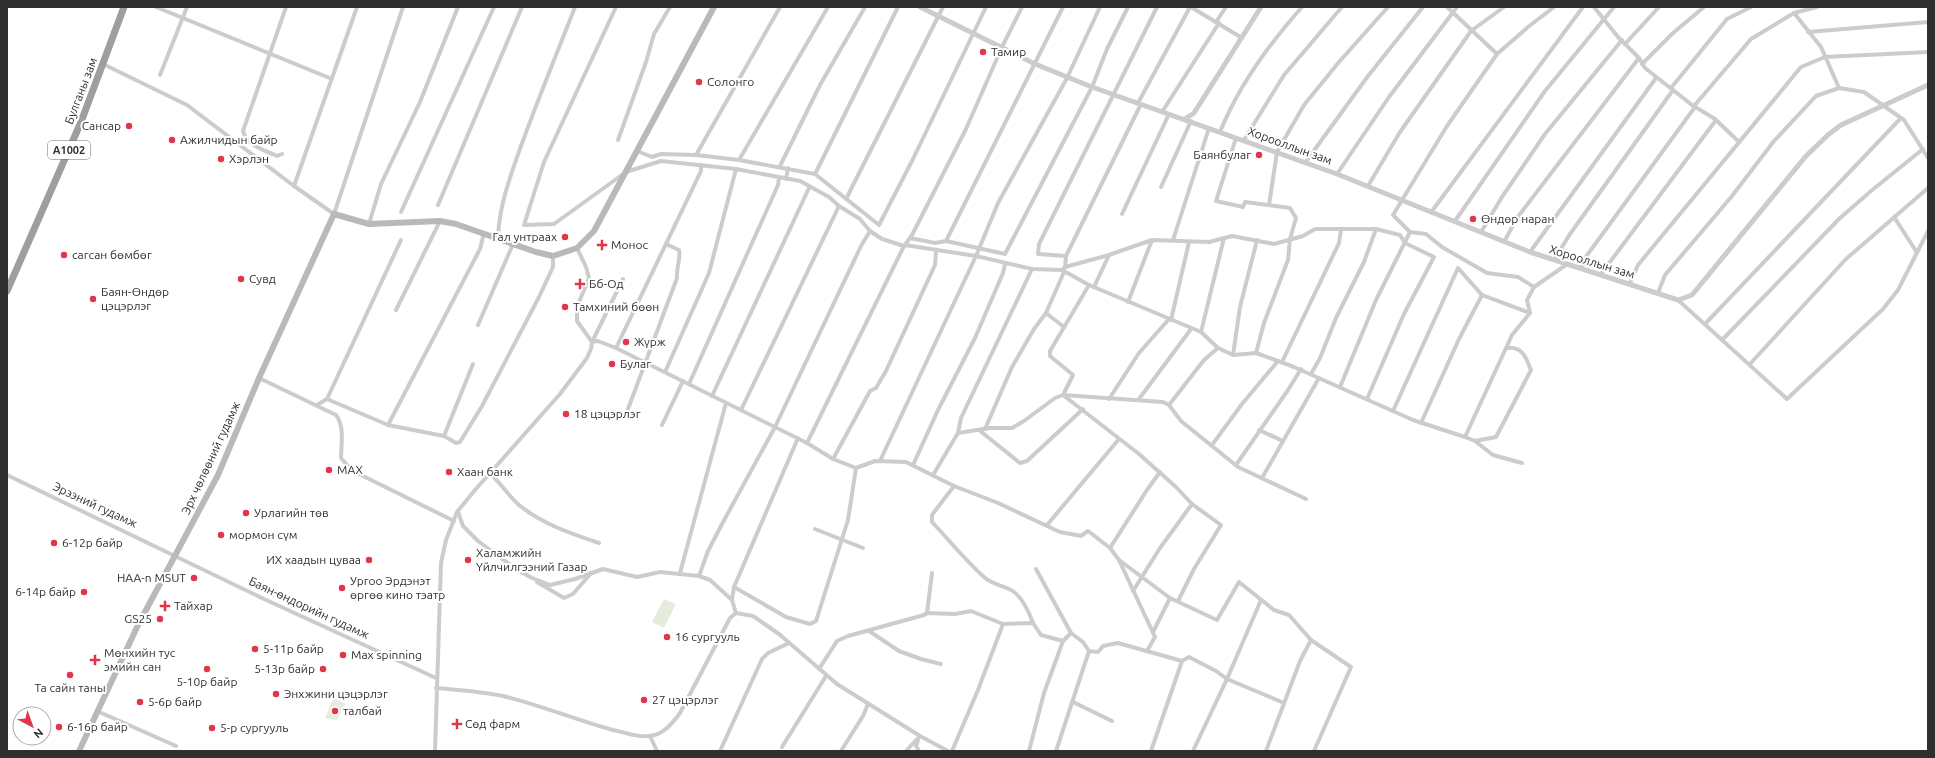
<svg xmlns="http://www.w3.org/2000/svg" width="1935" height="758" viewBox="0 0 1935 758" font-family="Ubuntu,sans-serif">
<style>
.green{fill:#e5ecdd}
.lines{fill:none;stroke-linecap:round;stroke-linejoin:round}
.minor{stroke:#ccc;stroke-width:4}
.tertiary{stroke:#ccc;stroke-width:5}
.secondary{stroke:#b9b9b9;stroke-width:6}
.trunk{stroke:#9e9e9e;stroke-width:7}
.poi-dot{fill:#e03747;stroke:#fff;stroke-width:1.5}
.labels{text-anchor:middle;stroke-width:4;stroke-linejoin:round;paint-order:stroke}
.shield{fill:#fff;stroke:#6d6d6d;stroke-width:1}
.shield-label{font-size:11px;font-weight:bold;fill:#2f2f2f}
.poi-label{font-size:12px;fill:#2f2f2f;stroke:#fff;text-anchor:start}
.street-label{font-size:12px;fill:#2f2f2f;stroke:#fff}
</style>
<rect width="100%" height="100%" fill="#fff"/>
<!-- green -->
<g class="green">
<path d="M664 599 676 604 664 628 652 622Z"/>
<path d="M334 697 345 704 337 720 325 718Z"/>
</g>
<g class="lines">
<!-- minor -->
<g class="minor">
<path d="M156 7 332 79"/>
<path d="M357 7 294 186 334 214 403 7"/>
<path d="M616 7 544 162 524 225 554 224 626 172 661 161 736 169 800 181 829 197 839 206 860 219 870 231 882 239 904 246 905 245 976 256 1032 269 1062 270 1065 267 1109 255 1152 240 1209 242 1232 236 1274 244 1303 236 1315 229H1376L1400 235 1405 243 1434 257 1404 314 1367 399"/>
<path d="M1191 7 1242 38"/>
<path d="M1447 7 1497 54"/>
<path d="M1554 7 1528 27 1497 54 1447 126 1393 215 1410 232 1426 234 1442 247 1487 273 1518 277 1534 287 1566 265"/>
<path d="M1594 7 1618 37 1639 58 1645 68 1692 105 1715 119 1739 142"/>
<path d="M1794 13 1821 47 1839 88 1864 92 1904 120 1928 158"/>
<path d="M1216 22 1226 7"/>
<path d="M1808 32 1928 22"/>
<path d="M1625 44 1659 7"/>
<path d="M103 64 187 105 294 186"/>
<path d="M1642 64 1673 33 1704 7"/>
<path d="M160 75 187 7"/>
<path d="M1671 88 1727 19 1751 7"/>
<path d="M1138 103 1190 7"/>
<path d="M1694 106 1751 39 1794 13 1817 7"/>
<path d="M1162 112 1219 23"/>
<path d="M1220 132C1239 85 1269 44 1302 7"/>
<path d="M1236 138 1216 201 1243 207 1245 202 1290 208 1296 218 1290 239 1288 260 1264 323 1256 353"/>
<path d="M618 140 646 62 654 34 670 7"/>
<path d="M1244 140 1284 75 1342 7"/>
<path d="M637 151 652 157 661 154 696 155 739 160 815 174 879 225 913 159 986 7"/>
<path d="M282 154 277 156C265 150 247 146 243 131L286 7"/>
<path d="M696 155 780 7"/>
<path d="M739 160 828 7"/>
<path d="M1305 163 1368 76 1423 7"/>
<path d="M780 166 820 85 865 7"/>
<path d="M815 174 898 7"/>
<path d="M1337 174 1389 97 1457 7"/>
<path d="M786 179 788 168"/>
<path d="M1368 186 1400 132 1471 31 1504 7"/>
<path d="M1161 187 1191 121"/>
<path d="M846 199 943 7"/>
<path d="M438 205 522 7"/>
<path d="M1269 205 1277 152 1304 105 1339 62 1388 7"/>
<path d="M1432 211 1583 7"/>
<path d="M401 212 494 7"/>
<path d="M1122 214 1169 114"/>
<path d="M1894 217 1916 251"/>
<path d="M1455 221 1545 91 1614 7"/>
<path d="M369 224 381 184 420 102 458 7"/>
<path d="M1481 232 1502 197 1545 134 1622 40"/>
<path d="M498 238C499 206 510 177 521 146 538 99 557 53 575 7"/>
<path d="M910 238 935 243 946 241 1005 254 1092 87 1107 49 1128 7"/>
<path d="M1173 240 1209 128"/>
<path d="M946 241 1063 7"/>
<path d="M1504 242 1517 218 1639 58"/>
<path d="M905 245 912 235 966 129 1002 47 1022 7"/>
<path d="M1530 252 1656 78"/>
<path d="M1066 256 1038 254 1039 244 1157 7"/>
<path d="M1554 260 1570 234 1673 90"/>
<path d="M1065 267 1066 256 1141 104"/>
<path d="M1581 269 1585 258 1695 107"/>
<path d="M1062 270 1089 285 1201 332 1218 348 1233 355 1256 353 1294 367 1413 420 1465 437 1475 441 1493 455 1522 463"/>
<path d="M1601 274 1716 120"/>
<path d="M623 279 592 342 598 341 616 348 807 443 833 459 856 468 875 461 906 462 954 486 998 503 1060 532 1081 536 1088 531 1110 548 1119 560 1155 637 1147 651"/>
<path d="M1630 283 1638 265 1801 67 1825 57 1928 52"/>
<path d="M1089 285 1050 351V356L1073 375 1063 395 1163 402 1169 405 1181 421 1238 467 1306 499"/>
<path d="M1094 287 1109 255"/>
<path d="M1658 293 1665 275 1732 196 1774 141 1816 96 1839 88"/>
<path d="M1678 300 1787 399 1883 309 1898 290 1928 231"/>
<path d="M1128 302 1152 240"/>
<path d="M396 310 440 221"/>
<path d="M1046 313 1064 327"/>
<path d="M1171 320 1189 242"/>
<path d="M1705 324 1900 119"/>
<path d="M478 325 513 244"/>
<path d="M1201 332 1224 238"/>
<path d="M1722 340 1839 219 1871 191 1923 149"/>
<path d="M616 348 701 171V165"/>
<path d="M1233 355 1240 307 1257 240"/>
<path d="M1282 362 1339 243 1341 230"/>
<path d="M1750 364 1846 259 1928 188"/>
<path d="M665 372 709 273 736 169"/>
<path d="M1311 374 1320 358 1336 318 1364 262 1376 229"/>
<path d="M259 378 336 415C345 427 341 445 341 458L351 470 454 521"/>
<path d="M689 384 778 185 779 178"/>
<path d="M1340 387 1376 300 1410 232"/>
<path d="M712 396 809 188"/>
<path d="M327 399 388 425 444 436 456 443 460 442 482 406 539 297 553 267V256"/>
<path d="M1109 399 1139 353 1169 319"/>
<path d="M1139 399 1191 329"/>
<path d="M317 405 327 399 401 240"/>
<path d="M1169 405 1204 360 1218 348"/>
<path d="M628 409 677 278C676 268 681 259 679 250L666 244"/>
<path d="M741 410 839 206"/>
<path d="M1393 411 1458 268 1482 295"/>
<path d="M1421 423 1459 339 1482 295 1530 313"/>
<path d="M388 425 480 249 484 233"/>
<path d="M662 425 683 381"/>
<path d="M985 429 1012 367 1034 329 1046 313 1064 272"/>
<path d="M979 430 1020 463 1027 461 1083 409"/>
<path d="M1259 430 1283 441"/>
<path d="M958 433 961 418 1032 269"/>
<path d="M444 436 473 364"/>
<path d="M1465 437 1512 335 1530 313 1527 300 1534 287"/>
<path d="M1475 441 1496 437 1531 370C1526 357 1522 346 1507 348"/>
<path d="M807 443 904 246"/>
<path d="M1212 445 1242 404 1278 361"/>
<path d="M833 459 870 391 876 388 886 371 935 265 936 251"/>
<path d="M880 461 976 256 998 203 1067 78 1100 7"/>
<path d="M913 465 938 410 975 338 1003 273 1005 264"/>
<path d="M1236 465 1288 390 1301 369"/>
<path d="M490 473C500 483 509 496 519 505 542 524 572 534 599 543"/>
<path d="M7 475 264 599 436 678"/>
<path d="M933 475 958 433 990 428H1012L1024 421 1055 398 1063 395 1139 454 1176 487 1192 504 1221 525 1194 569 1178 601"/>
<path d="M1262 478 1319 378"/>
<path d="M954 486 932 515V522C949 540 965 560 984 577 992 584 1000 585 1009 589 1021 594 1029 612 1033 623"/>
<path d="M458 512 463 526 478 541 516 569 532 578 550 585 575 579 603 569 637 577 660 572 699 576"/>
<path d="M1047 525 1119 439"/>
<path d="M815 529 863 548"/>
<path d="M1110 548 1147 490 1160 472"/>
<path d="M1119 560 1170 598 1217 620 1239 582 1274 610 1289 615 1311 640 1351 667 1314 751"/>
<path d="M1036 569 1071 633 1083 642 1089 651 1098 652 1103 646 1118 643 1182 661 1189 657 1216 671 1227 679 1284 703"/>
<path d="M680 573 726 403"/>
<path d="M537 582 564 598 573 594 591 573"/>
<path d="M734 587 786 617 810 624 816 621 848 520 856 468"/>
<path d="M1133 591 1160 548 1192 504"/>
<path d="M732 600 710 580 699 576 708 551 722 524 775 427 861 246 870 231"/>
<path d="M736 613 732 600 734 587 798 438"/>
<path d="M927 613 932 573"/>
<path d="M869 631 899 651 921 659 941 664"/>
<path d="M1153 632 1170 598"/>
<path d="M819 669 837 641 848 636 924 615 927 613 955 614 971 611 1003 624 1033 623 1041 635 1063 641"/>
<path d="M436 688C458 690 480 691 503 696 540 705 576 720 613 730 624 732 638 738 649 736 663 735 672 724 680 713L730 618 736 613 753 616 779 634 837 684 920 736 948 751"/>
<path d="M1073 702 1112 721"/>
<path d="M97 711 176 746"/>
<path d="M650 736 657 751"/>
<path d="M918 740 916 746 919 751"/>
<path d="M782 747 826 676"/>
<path d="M435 751 441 563 446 540 457 512 475 490 560 394 587 358 591 349 592 342 577 321V307L589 278 586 267 577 248"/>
<path d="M720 751 762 659 768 653 789 643"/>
<path d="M841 751 863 716 868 704"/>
<path d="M906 751 920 736"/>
<path d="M952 751 978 690 1003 624"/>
<path d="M1029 751 1044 693 1063 641 1071 633"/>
<path d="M1056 751 1089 651"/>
<path d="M1151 751 1182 661"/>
<path d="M1193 751 1227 679 1261 600"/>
<path d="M1266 751 1300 661 1311 640"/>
</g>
<!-- tertiary -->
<g class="tertiary">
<path d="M920 7 1035 64 1092 87 1337 174 1530 252 1678 300 1692 295 1806 156 1829 134 1841 125 1928 85"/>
<path d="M1185 119 1194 113 1261 7"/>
</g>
<!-- secondary -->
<path class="secondary" d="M79 751 138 625 218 475 259 378 334 214 369 224 440 221 456 224 536 252 553 256 577 248 594 231 714 7"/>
<!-- trunk -->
<path class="trunk" d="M7 291 81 122 124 7"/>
</g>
<!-- markers -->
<g class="poi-dot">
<circle cx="983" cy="52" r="4"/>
<circle cx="699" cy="82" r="4"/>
<circle cx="129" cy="126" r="4"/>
<circle cx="172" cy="140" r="4"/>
<circle cx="1259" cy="155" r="4"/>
<circle cx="221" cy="159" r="4"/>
<circle cx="1473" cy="219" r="4"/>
<circle cx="565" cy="237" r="4"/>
<path d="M600 239h4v4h4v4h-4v4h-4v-4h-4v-4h4z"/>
<circle cx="64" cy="255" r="4"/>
<circle cx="241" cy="279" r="4"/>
<path d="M578 278h4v4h4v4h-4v4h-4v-4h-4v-4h4z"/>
<circle cx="93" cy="299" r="4"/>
<circle cx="565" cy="307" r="4"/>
<circle cx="626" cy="342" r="4"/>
<circle cx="612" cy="364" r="4"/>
<circle cx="566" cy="414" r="4"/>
<circle cx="329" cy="470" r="4"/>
<circle cx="449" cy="472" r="4"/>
<circle cx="246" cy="513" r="4"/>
<circle cx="221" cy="535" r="4"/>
<circle cx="54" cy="543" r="4"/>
<circle cx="369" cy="560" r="4"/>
<circle cx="468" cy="560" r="4"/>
<circle cx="194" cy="578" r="4"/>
<circle cx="342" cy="588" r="4"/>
<circle cx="84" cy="592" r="4"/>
<path d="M163 600h4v4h4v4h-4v4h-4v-4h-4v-4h4z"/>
<circle cx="160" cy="619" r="4"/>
<circle cx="667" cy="637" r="4"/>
<circle cx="255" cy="649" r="4"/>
<circle cx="343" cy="655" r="4"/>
<path d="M93 654h4v4h4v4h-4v4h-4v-4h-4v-4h4z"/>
<circle cx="207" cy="669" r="4"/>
<circle cx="323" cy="669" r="4"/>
<circle cx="70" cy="675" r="4"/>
<circle cx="276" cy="694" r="4"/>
<circle cx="644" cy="700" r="4"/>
<circle cx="140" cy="702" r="4"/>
<circle cx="335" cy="711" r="4"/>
<path d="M455 718h4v4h4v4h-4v4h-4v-4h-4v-4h4z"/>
<circle cx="59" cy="727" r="4"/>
<circle cx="212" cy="728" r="4"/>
</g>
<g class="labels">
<!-- shield labels -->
<rect class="shield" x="48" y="141" width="42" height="18" rx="3"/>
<g class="shield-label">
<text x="69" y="154">A1002</text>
</g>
<!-- poi labels -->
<g class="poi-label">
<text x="991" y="56">Тамир</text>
<text x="707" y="86">Солонго</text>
<text x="121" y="130" text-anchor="end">Сансар</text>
<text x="180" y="144">Ажилчидын байр</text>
<text x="1251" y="159" text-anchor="end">Баянбулаг</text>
<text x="229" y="163">Хэрлэн</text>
<text x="1481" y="223">Өндөр наран</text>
<text x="557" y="241" text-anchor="end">Гал унтраах</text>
<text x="611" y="249">Монос</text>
<text x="72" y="259">сагсан бөмбөг</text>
<text x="249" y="283">Сувд</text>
<text x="589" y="288">Бб-Од</text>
<text x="101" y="296">Баян-Өндөр<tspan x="101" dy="14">цэцэрлэг</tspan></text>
<text x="573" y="311">Тамхиний бөөн</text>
<text x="634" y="346">Жүрж</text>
<text x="620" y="368">Булаг</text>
<text x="574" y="418">18 цэцэрлэг</text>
<text x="337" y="474">МАХ</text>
<text x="457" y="476">Хаан банк</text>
<text x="254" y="517">Урлагийн төв</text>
<text x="229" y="539">мормон сүм</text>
<text x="62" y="547">6-12р байр</text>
<text x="476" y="557">Халамжийн<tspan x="476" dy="14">Үйлчилгээний Газар</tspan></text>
<text x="361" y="564" text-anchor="end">ИХ хаадын цуваа</text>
<text x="186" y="582" text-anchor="end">HAA-n MSUT</text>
<text x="350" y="585">Ургоо Эрдэнэт<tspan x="350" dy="14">өргөө кино тэатр</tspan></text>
<text x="76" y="596" text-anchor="end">6-14р байр</text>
<text x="174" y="610">Тайхар</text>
<text x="152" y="623" text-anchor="end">GS25</text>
<text x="675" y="641">16 сургууль</text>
<text x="263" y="653">5-11р байр</text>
<text x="104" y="657">Мөнхийн тус<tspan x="104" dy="14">эмийн сан</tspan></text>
<text x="351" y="659">Max spinning</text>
<text x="315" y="673" text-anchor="end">5-13р байр</text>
<text x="207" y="686" text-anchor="middle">5-10р байр</text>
<text x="70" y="692" text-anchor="middle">Та сайн таны</text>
<text x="284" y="698">Энхжини цэцэрлэг</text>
<text x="652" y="704">27 цэцэрлэг</text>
<text x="148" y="706">5-6р байр</text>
<text x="343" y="715">талбай</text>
<text x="465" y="728">Сөд фарм</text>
<text x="67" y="731">6-16р байр</text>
<text x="220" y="732">5-р сургууль</text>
</g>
<!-- street labels -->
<g class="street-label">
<text transform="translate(81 91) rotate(-69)" y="4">Булганы зам</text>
<text transform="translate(1290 146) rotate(20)" y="4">Хорооллын зам</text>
<text transform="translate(1592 262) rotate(17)" y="4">Хорооллын зам</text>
<text transform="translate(211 458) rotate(-65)" y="4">Эрх чөлөөний гудамж</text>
<text transform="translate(95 505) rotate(25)" y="4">Эрээний гудамж</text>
<text transform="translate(309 608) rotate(25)" y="4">Баян-өндорийн гудамж</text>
</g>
</g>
<!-- border -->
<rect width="1935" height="758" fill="none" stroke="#2f2f2f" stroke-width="16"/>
<!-- north arrow -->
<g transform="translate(32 726) rotate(139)"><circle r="19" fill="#ffffff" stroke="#acacac"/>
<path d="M0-3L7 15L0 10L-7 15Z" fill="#e03747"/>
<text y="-6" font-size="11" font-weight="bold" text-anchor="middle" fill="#2f2f2f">N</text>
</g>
</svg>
